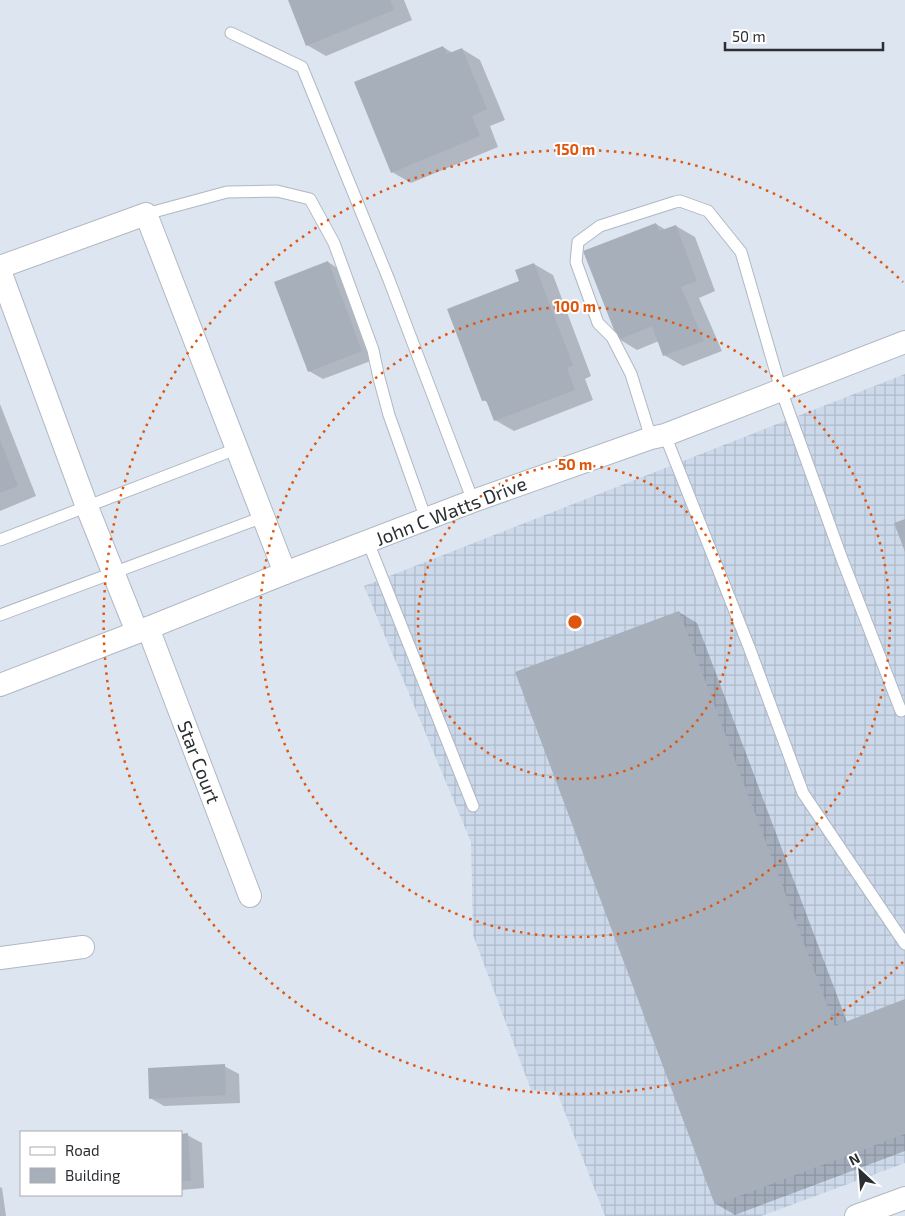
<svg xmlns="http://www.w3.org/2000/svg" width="905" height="1216" viewBox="0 0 905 1216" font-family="'Exo 2',sans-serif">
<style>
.industrial{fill:url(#industrial-grid)}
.shadow{fill:#0003}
.building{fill:#a7afbb}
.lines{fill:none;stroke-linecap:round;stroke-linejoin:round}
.lane-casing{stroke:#b0b8c3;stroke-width:13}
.street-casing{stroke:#b0b8c3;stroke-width:24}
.lane{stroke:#fff;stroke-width:11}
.street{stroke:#fff;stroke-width:22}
.ring{fill:none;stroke:#df570e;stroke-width:2.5;stroke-dasharray:2.5 5}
.labels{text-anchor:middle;stroke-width:4;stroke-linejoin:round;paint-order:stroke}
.street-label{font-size:19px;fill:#2b2e32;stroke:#fff}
.centre{fill:#df570e;stroke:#fff;stroke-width:2.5}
.ring-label{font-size:15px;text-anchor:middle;font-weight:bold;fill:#df570e;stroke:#fff;stroke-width:4;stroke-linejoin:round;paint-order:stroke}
</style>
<defs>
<pattern id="industrial-grid" width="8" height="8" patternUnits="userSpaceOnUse" patternTransform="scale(1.25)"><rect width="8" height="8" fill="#ccd9eb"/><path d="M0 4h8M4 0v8" fill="none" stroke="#afbbca"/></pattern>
</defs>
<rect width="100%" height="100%" fill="#dde5f1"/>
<!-- industrial -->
<path class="industrial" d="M905 374V1163L761 1216H605L557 1092 531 1090 473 935 471 842 364 586Z"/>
<!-- shadow -->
<g class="shadow">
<path d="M289 0H404L412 20 326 56 307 45Z"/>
<path d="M443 47 453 53 462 49 480 60 505 120 490 126 498 147 411 183 392 172Z"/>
<path d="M656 224 666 230 676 226 695 237 715 291 699 298 722 351 683 366 664 355 659 341 637 350 619 339Z"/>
<path d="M328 262 342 271 376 359 323 379 309 371Z"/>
<path d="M534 264 553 275 591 376 585 379 593 400 514 431 495 420 489 403 483 400 521 282Z"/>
<path d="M0 404 36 496 0 511Z"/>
<path d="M679 612 697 623 847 1022 905 1001V1151L735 1215 716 1204Z"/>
<path d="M224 1066 239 1074 240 1103 164 1106 150 1098Z"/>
<path d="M181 1135H187L202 1143 204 1188 181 1190Z"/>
<path d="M0 1187 2 1188 6 1216H0Z"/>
</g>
<!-- building -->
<g class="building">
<path d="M288 0H390L394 10 306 46Z"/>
<path d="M443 46 447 54 462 48 487 109 472 116 480 136 391 173 354 82Z"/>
<path d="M656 223 659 231 676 225 697 281 681 287 704 341 663 356 652 326 618 340 583 251Z"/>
<path d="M328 261 362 351 308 372 274 282Z"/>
<path d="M534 263 573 365 567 368 575 390 494 421 486 400 482 401 447 309 519 281 515 270Z"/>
<path d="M0 440 18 486 0 493Z"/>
<path d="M905 519V552L894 523Z"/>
<path d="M679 611 835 1026 905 999V1134L715 1205 515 672Z"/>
<path d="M225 1064 226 1095 149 1099 148 1068Z"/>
<path d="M188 1133 191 1181H181V1134Z"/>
</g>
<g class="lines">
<!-- lane casing -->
<g class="lane-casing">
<g id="lane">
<path d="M231 33 302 67 389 280 473 501"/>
<path d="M146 214 227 192 277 191 310 199 334 243 373 350 379 378 389 415 426 519"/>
<path d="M665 435 749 647 803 793 905 944"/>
<path d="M651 438 631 374 612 337 598 323 576 262 578 242 600 226 675 202 680 201 708 211 741 252 781 390 842 559 901 711"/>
<path d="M0 540 236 449"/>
<path d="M368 542 473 806"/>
<path d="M0 615 263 517"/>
</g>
</g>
<!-- street casing -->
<g class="street-casing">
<g id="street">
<path d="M0 267 146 214 285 573"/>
<path d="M0 271 87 507 137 632"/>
<path d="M148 628 250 896"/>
<path d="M0 685 148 628 285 573 473 501 651 438 665 435 905 342"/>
<path d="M0 958 83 947"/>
<path d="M856 1216 905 1198"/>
</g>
</g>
<!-- lane -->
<use href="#lane" class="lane"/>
<!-- street -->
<use href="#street" class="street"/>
</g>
<!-- distance rings -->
<g class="ring">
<circle cx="575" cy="622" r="157"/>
<circle cx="575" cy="622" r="315"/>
<path d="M903 962A472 472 0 1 1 903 282"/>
</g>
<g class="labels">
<!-- street labels -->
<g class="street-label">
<text transform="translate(451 511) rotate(-21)" y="7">John C Watts Drive</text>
<text transform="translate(199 762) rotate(69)" y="7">Star Court</text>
</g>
</g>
<circle cx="575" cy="622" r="8" class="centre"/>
<g class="ring-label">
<text x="575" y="155">150 m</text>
<text x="575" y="312">100 m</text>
<text x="575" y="470">50 m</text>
</g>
<!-- legend -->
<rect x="20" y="1131" width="162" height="65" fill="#ffffff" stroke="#aaabad"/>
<rect x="30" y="1147" width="25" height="8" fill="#ffffff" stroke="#aaabad"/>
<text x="65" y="1156" font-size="15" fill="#2b2e32">Road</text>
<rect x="30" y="1168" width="25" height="15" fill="#a7afbb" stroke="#aaabad"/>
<text x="65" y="1181" font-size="15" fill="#2b2e32">Building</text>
<!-- north arrow -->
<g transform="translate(860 1171) rotate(334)" stroke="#ffffff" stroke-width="4" paint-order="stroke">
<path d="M0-4L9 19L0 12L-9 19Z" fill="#2b2e32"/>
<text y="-8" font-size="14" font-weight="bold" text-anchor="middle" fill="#2b2e32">N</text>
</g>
<!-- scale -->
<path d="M725 42v8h158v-8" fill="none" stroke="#2b2e32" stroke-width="2.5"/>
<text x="732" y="42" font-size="15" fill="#2b2e32" stroke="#ffffff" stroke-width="4" paint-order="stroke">50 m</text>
</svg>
